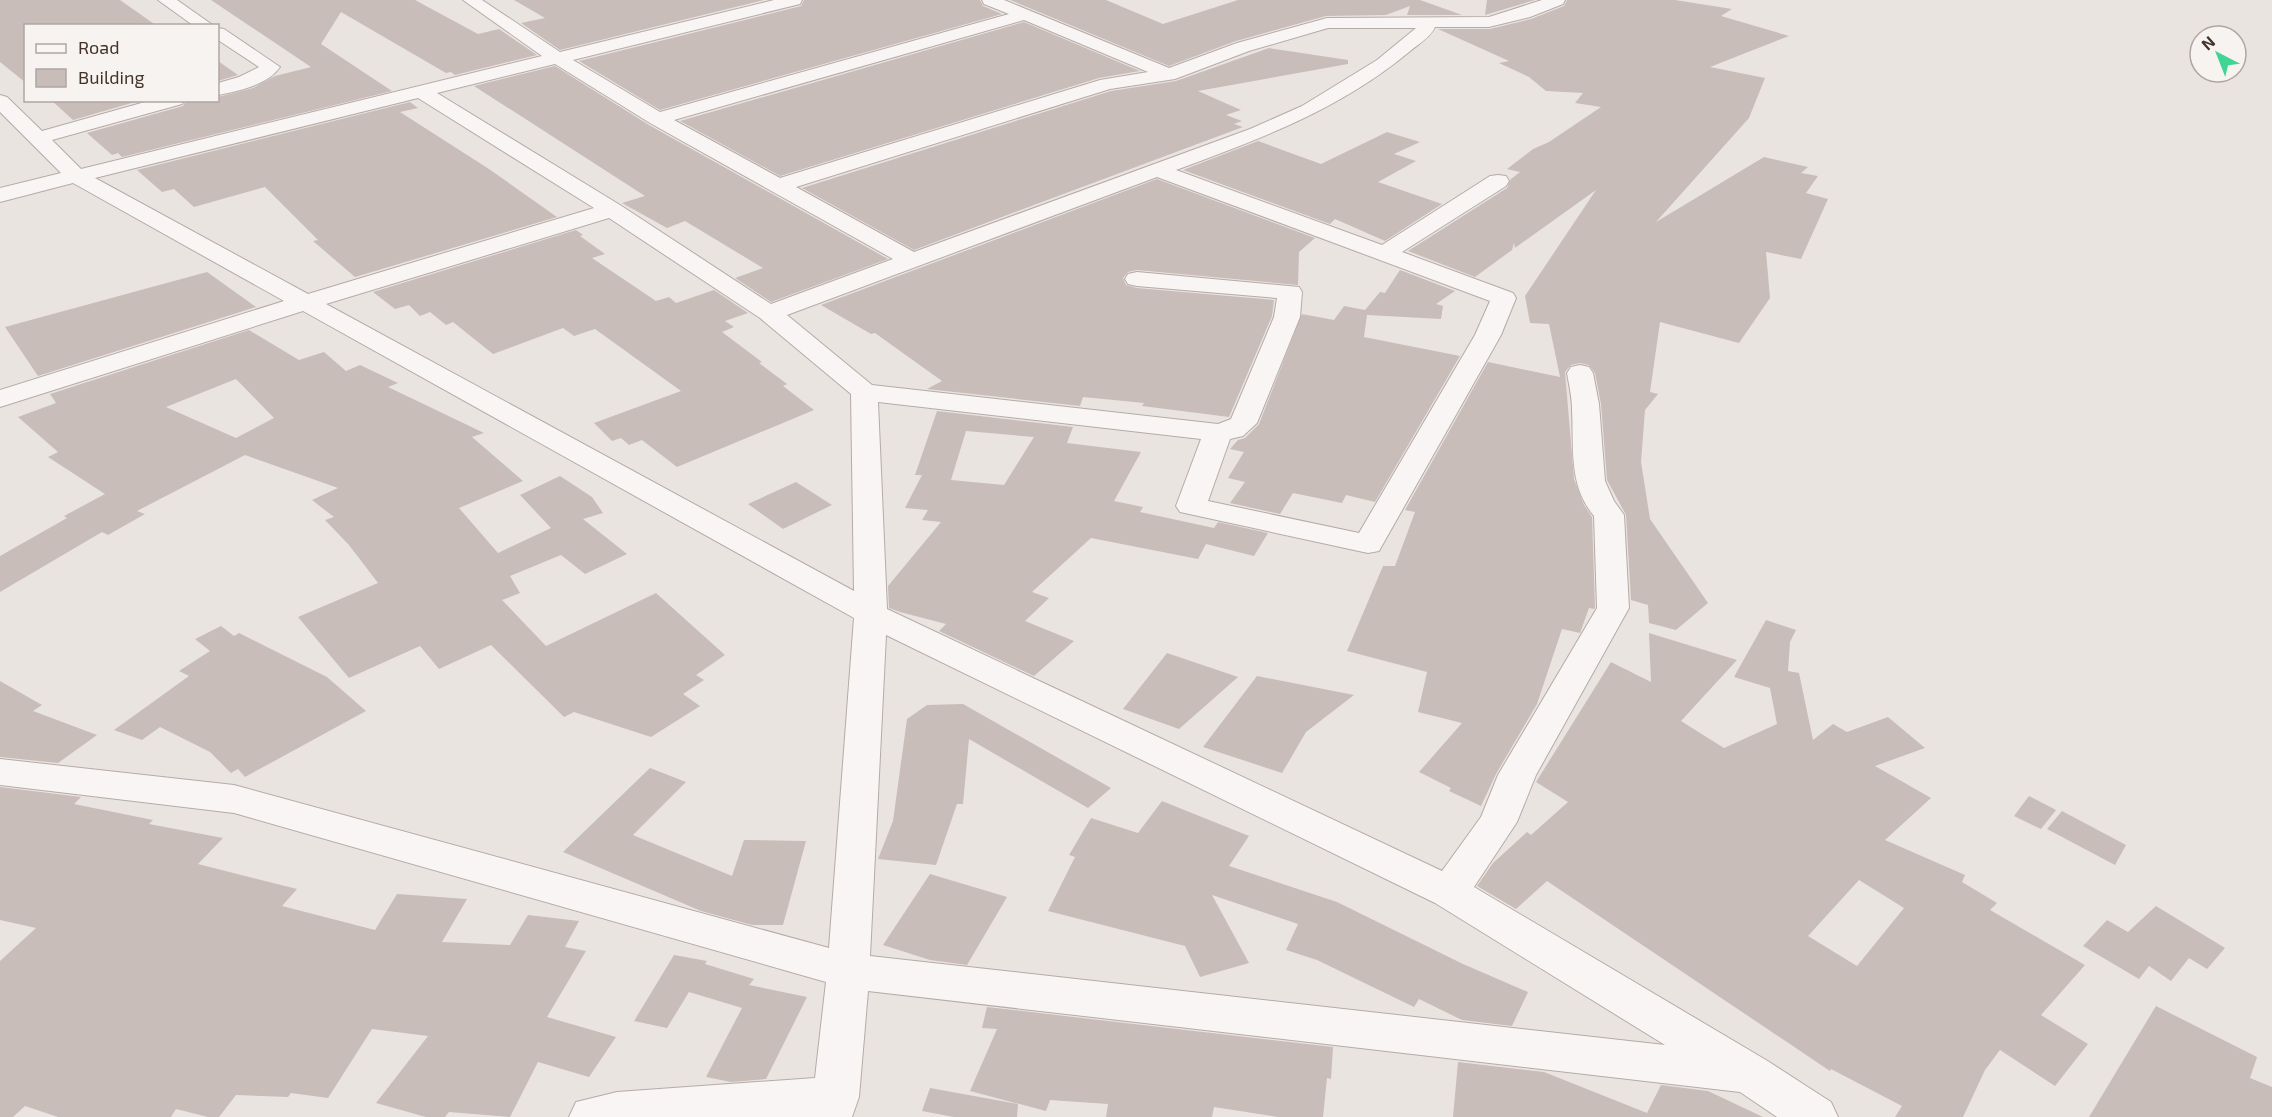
<svg xmlns="http://www.w3.org/2000/svg" width="2272" height="1117" viewBox="0 0 2272 1117" font-family="'Exo 2',sans-serif">
<style>
.building{fill:#c8bdb8;fill-rule:evenodd}
.lines{fill:none;stroke-linecap:round;stroke-linejoin:round}
.minor-casing{stroke:#b5aba6;stroke-width:2}
.minor{fill:#f8f5f4;fill-rule:evenodd}
</style>
<rect width="100%" height="100%" fill="#eae4e1"/>
<!-- building -->
<g class="building">
<path d="M0 0H120L157 26H26V83L0 62Z"/>
<path d="M211 0H415L478 34 499 29 537 55 455 75 451 72 446 73 341 12 321 44 392 91 122 157 118 153 112 155 87 133 183 106 186 100H218V97L253 88 275 76 311 67Z"/>
<path d="M514 0H764L560 50 521 23 545 18Z"/>
<path d="M804 0H980L983 6 1002 14 660 110 579 61 801 6Z"/>
<path d="M1010 0H1106L1163 24 1238 0H1420L1462 15H1407L1410 6 1386 15 1326 16 1236 41 1169 66Z"/>
<path d="M1487 0H1535L1485 15Z"/>
<path d="M1567 0H1675L1732 9 1721 16 1789 36 1710 67 1765 78 1749 118 1656 222 1764 157 1808 167 1801 173 1818 176 1806 193 1828 199 1801 259 1766 252 1770 298 1739 343 1660 322 1650 392 1658 394 1645 410 1641 462 1650 519 1708 603 1676 630 1649 623 1648 605 1631 600 1626 515 1607 480 1601 404 1595 373 1589 365 1580 363 1571 365 1565 372 1574 479 1584 505 1592 517 1595 607 1594 609 1589 608 1580 633 1562 629 1537 704 1496 774 1481 806 1449 791 1451 788 1419 772 1462 723 1418 712 1427 672 1347 651 1383 566H1395L1415 512 1405 510 1488 362 1560 377 1549 324 1530 323 1525 296 1596 190 1515 248 1514 243 1512 250 1475 277 1408 251 1507 188 1511 179 1520 172 1507 169 1533 149 1549 142 1601 107 1575 103 1583 93 1546 91 1529 77 1499 63 1509 61 1438 29H1490L1531 19 1564 6Z"/>
<path d="M1024 22 1140 71 1099 78 780 176 680 121Z"/>
<path d="M1269 48 1348 60V64L1198 91 1241 110 1226 115 1242 121 1234 124 1243 127 914 250 802 188 1111 91 1176 81Z"/>
<path d="M218 61 238 75 218 81Z"/>
<path d="M555 66 649 125 888 259 771 302 735 278 763 268 685 221 667 228 622 203 645 196 474 86Z"/>
<path d="M51 100H142L73 120Z"/>
<path d="M410 102 418 108 400 112 489 169 557 217 355 277 313 241 318 240 265 187 194 207 174 189 162 192 137 170Z"/>
<path d="M1387 132 1420 142 1394 154 1416 161 1378 182 1442 204 1385 241 1335 219 1330 224 1183 170 1258 141 1321 164Z"/>
<path d="M1157 179 1315 238 1299 252 1298 285 1137 270 1128 272 1123 278 1126 285 1137 288 1274 300 1272 316 1229 417 1142 406 1144 403 1083 397 1080 406 927 389 942 381 875 333 871 334 821 305Z"/>
<path d="M576 230 583 235 580 236 605 254 592 258 656 301 669 297 676 303 714 290 748 313 725 321 734 327 722 332 762 362 759 363 787 384 783 386 814 410 677 467 642 440 629 445 621 438 612 441 594 423 681 391 595 329 574 336 563 328 493 354 453 322 446 325 430 312 420 316 409 305 395 309 373 292Z"/>
<path d="M1400 270 1455 291 1436 304 1443 306 1441 319 1367 315 1364 337 1460 356 1375 502 1346 495 1342 503 1293 493 1280 514 1230 503 1245 482 1228 478 1244 452 1230 449 1238 440 1245 438 1259 424 1302 314 1334 320 1344 306 1365 310 1380 292 1385 293Z"/>
<path d="M207 272 256 307 38 376 5 327Z"/>
<path d="M249 330 299 360 324 352 346 371 360 365 398 383 388 387 484 433 472 437 523 481 459 508 498 553 551 528 520 495 560 476 592 497 603 513 583 519 627 554 585 574 561 555 510 576 520 593 502 600 546 646 656 593 725 655 696 675 704 680 683 694 700 706 651 737 574 712 564 717 491 645 439 669 420 646 349 678 298 617 378 583 349 545 325 520 334 517 312 500 338 488 245 455 137 511 145 514 108 535 102 532 0 592V556L67 518 64 516 105 494 48 457 58 452 18 417 56 403 50 394ZM236 379 274 418 236 438 166 407Z"/>
<path d="M937 411 1073 427 1067 443 1141 452 1114 501 1143 507 1140 512 1214 528 1218 522 1268 533 1254 556 1206 544 1198 559 1091 538 1032 592 1049 598 1025 621 1074 641 1034 676 939 631 946 624 900 612 889 608 888 586 941 522 922 520 928 510 905 508 922 475H915ZM966 431 1034 437 1004 485 951 480Z"/>
<path d="M796 482 832 505 783 529 748 504Z"/>
<path d="M1766 620 1796 630 1790 642 1788 671 1799 673 1813 740 1833 724 1847 732 1888 717 1925 748 1875 766 1931 798 1885 840 1965 875 1962 882 1997 903 1990 910 2085 965 2041 1015 2088 1044 2055 1086 2000 1050 1985 1070 1963 1117H1895L1902 1106 1831 1069 1830 1071 1547 881 1516 909 1477 886 1493 863 1527 832 1531 835 1568 802 1536 782 1611 662 1651 682 1649 633 1737 660 1681 721 1724 748 1777 724 1770 688 1734 677ZM1859 880 1904 908 1857 966 1808 936Z"/>
<path d="M221 626 234 636 239 633 327 677 366 711 245 777 238 769 231 773 210 752 160 727 142 740 114 730 189 676 179 671 210 651 195 639Z"/>
<path d="M1167 653 1238 677 1179 729 1123 709Z"/>
<path d="M1257 676 1354 695 1306 732 1282 773 1203 747Z"/>
<path d="M0 681 42 705 33 711 97 735 58 763 0 757Z"/>
<path d="M963 704 1111 788 1088 808 969 739 963 804H957L936 865 878 859 893 821 907 719 927 705Z"/>
<path d="M650 768 686 782 633 835 732 876 744 840 806 841 783 925H752L701 911 563 852Z"/>
<path d="M0 787 81 797 74 804 153 820 149 824 223 838 198 864 297 889 282 906 375 930 397 894 467 899 442 942 510 945 528 915 579 921 565 947 586 951 547 1017 616 1037 589 1077 538 1062 510 1117 449 1112 445 1117H426L376 1103 428 1036 372 1029 328 1098 291 1093 288 1097 236 1095 219 1117H208L176 1109 171 1117H58L25 1106 13 1117H0V961L36 928 0 920Z"/>
<path d="M2029 796 2056 810 2041 829 2014 816Z"/>
<path d="M1162 801 1249 836 1229 866 1337 902 1463 964 1528 992 1512 1026 1462 1020 1419 999 1414 1007 1317 960 1286 950 1298 924 1212 895 1249 963 1200 977 1185 946 1048 911 1075 857 1069 855 1091 818 1138 833Z"/>
<path d="M2062 811 2126 845 2115 865 2047 829Z"/>
<path d="M930 874 1007 897 967 965 930 960 883 945Z"/>
<path d="M2156 906 2225 948 2207 969 2189 958 2171 981 2149 966 2139 979 2083 946 2107 920 2128 932Z"/>
<path d="M674 955 707 961 705 964 754 979 749 985 807 997 766 1079 731 1082 706 1077 742 1008 689 992 667 1028 634 1021Z"/>
<path d="M2156 1006 2257 1057 2250 1078 2272 1087V1117H2089Z"/>
<path d="M987 1007 1333 1047 1331 1079 1327 1078 1323 1117H1278L1214 1107 1212 1117H1106L1108 1104 1050 1100 1046 1111 970 1091 997 1029 982 1028Z"/>
<path d="M1458 1062 1544 1072 1647 1113 1661 1085 1708 1091 1763 1117H1453Z"/>
<path d="M930 1088 1018 1104 1017 1117H954L922 1111Z"/>
</g>
<g class="lines">
<!-- minor casing -->
<g class="minor-casing">
<g id="minor">
<path d="M158 0H177L214 26H194Z"/>
<path d="M463 0H482L560 52 774 0H802L800 4 573 60 660 112 1009 14 984 4 982 0H1004L1169 68 1237 43 1327 18 1489 17 1542 0H1565L1563 4 1530 17 1489 27H1435C1431 37 1417 45 1409 52 1339 110 1260 139 1176 170L1382 245 1490 176 1498 175 1506 176 1509 181 1506 186 1402 252 1513 293 1516 298 1501 335 1379 551 1368 553 1180 512 1176 506 1201 439 878 402 887 609 1442 871 1481 817 1498 775 1597 608 1594 516C1568 485 1574 447 1572 410 1572 397 1569 385 1567 373L1571 367 1580 365 1589 367 1593 373 1599 404 1605 481 1614 501 1624 515 1629 608 1536 775 1517 822 1474 887 1766 1060 1831 1102 1838 1117H1777L1740 1092 868 991 859 1097 852 1117H569L576 1102 617 1092 815 1078 826 982 234 813 0 785V759L234 785 829 948 854 618 303 311 0 407V390L284 301 73 183 0 202V188L61 173 0 112V95L7 97 42 131 152 100H184L182 104 52 140 81 169 542 56ZM1024 20 1148 72 1100 80 780 178 674 120ZM1328 28H1416L1377 60 1302 106 1250 129 914 252 796 187 1110 89 1175 79 1249 51ZM555 64 650 123 893 259 771 304 620 205 437 93ZM418 98 594 208 308 294 95 178ZM1157 177 1490 301 1475 335 1359 533 1208 501 1230 439 1243 436 1257 423 1300 317 1302 292 1299 287 1137 272 1128 274 1125 279 1128 284 1137 286 1277 298 1274 317 1231 419 1218 424 872 385 787 315ZM609 218 760 318 851 394 854 591 326 304ZM886 635 1435 903 1665 1045 870 956Z"/>
<path d="M218 28 224 29 280 67C268 85 238 91 218 95V83L239 77 259 67 218 40Z"/>
</g>
</g>
<!-- minor -->
<use href="#minor" class="minor"/>
</g>
<!-- legend -->
<rect x="24" y="24" width="195" height="78" fill="#f7f3f1" stroke="#afa6a1" stroke-width="1.5"/>
<rect x="36" y="44" width="30" height="9" fill="#f8f5f4" stroke="#afa6a1" stroke-width="1.5"/>
<text x="78" y="54" font-size="18" fill="#433228">Road</text>
<rect x="36" y="69" width="30" height="18" fill="#c8bdb8" stroke="#afa6a1" stroke-width="1.5"/>
<text x="78" y="84" font-size="18" fill="#433228">Building</text>
<!-- north arrow -->
<g transform="translate(2218 54) rotate(318)"><circle r="28" fill="#f7f3f1" stroke="#afa6a1" stroke-width="1.5"/>
<path d="M0-4.5L10 22L0 15L-10 22Z" fill="#40d594"/>
<text y="-9" font-size="16" font-weight="bold" text-anchor="middle" fill="#433228">N</text>
</g>
</svg>
